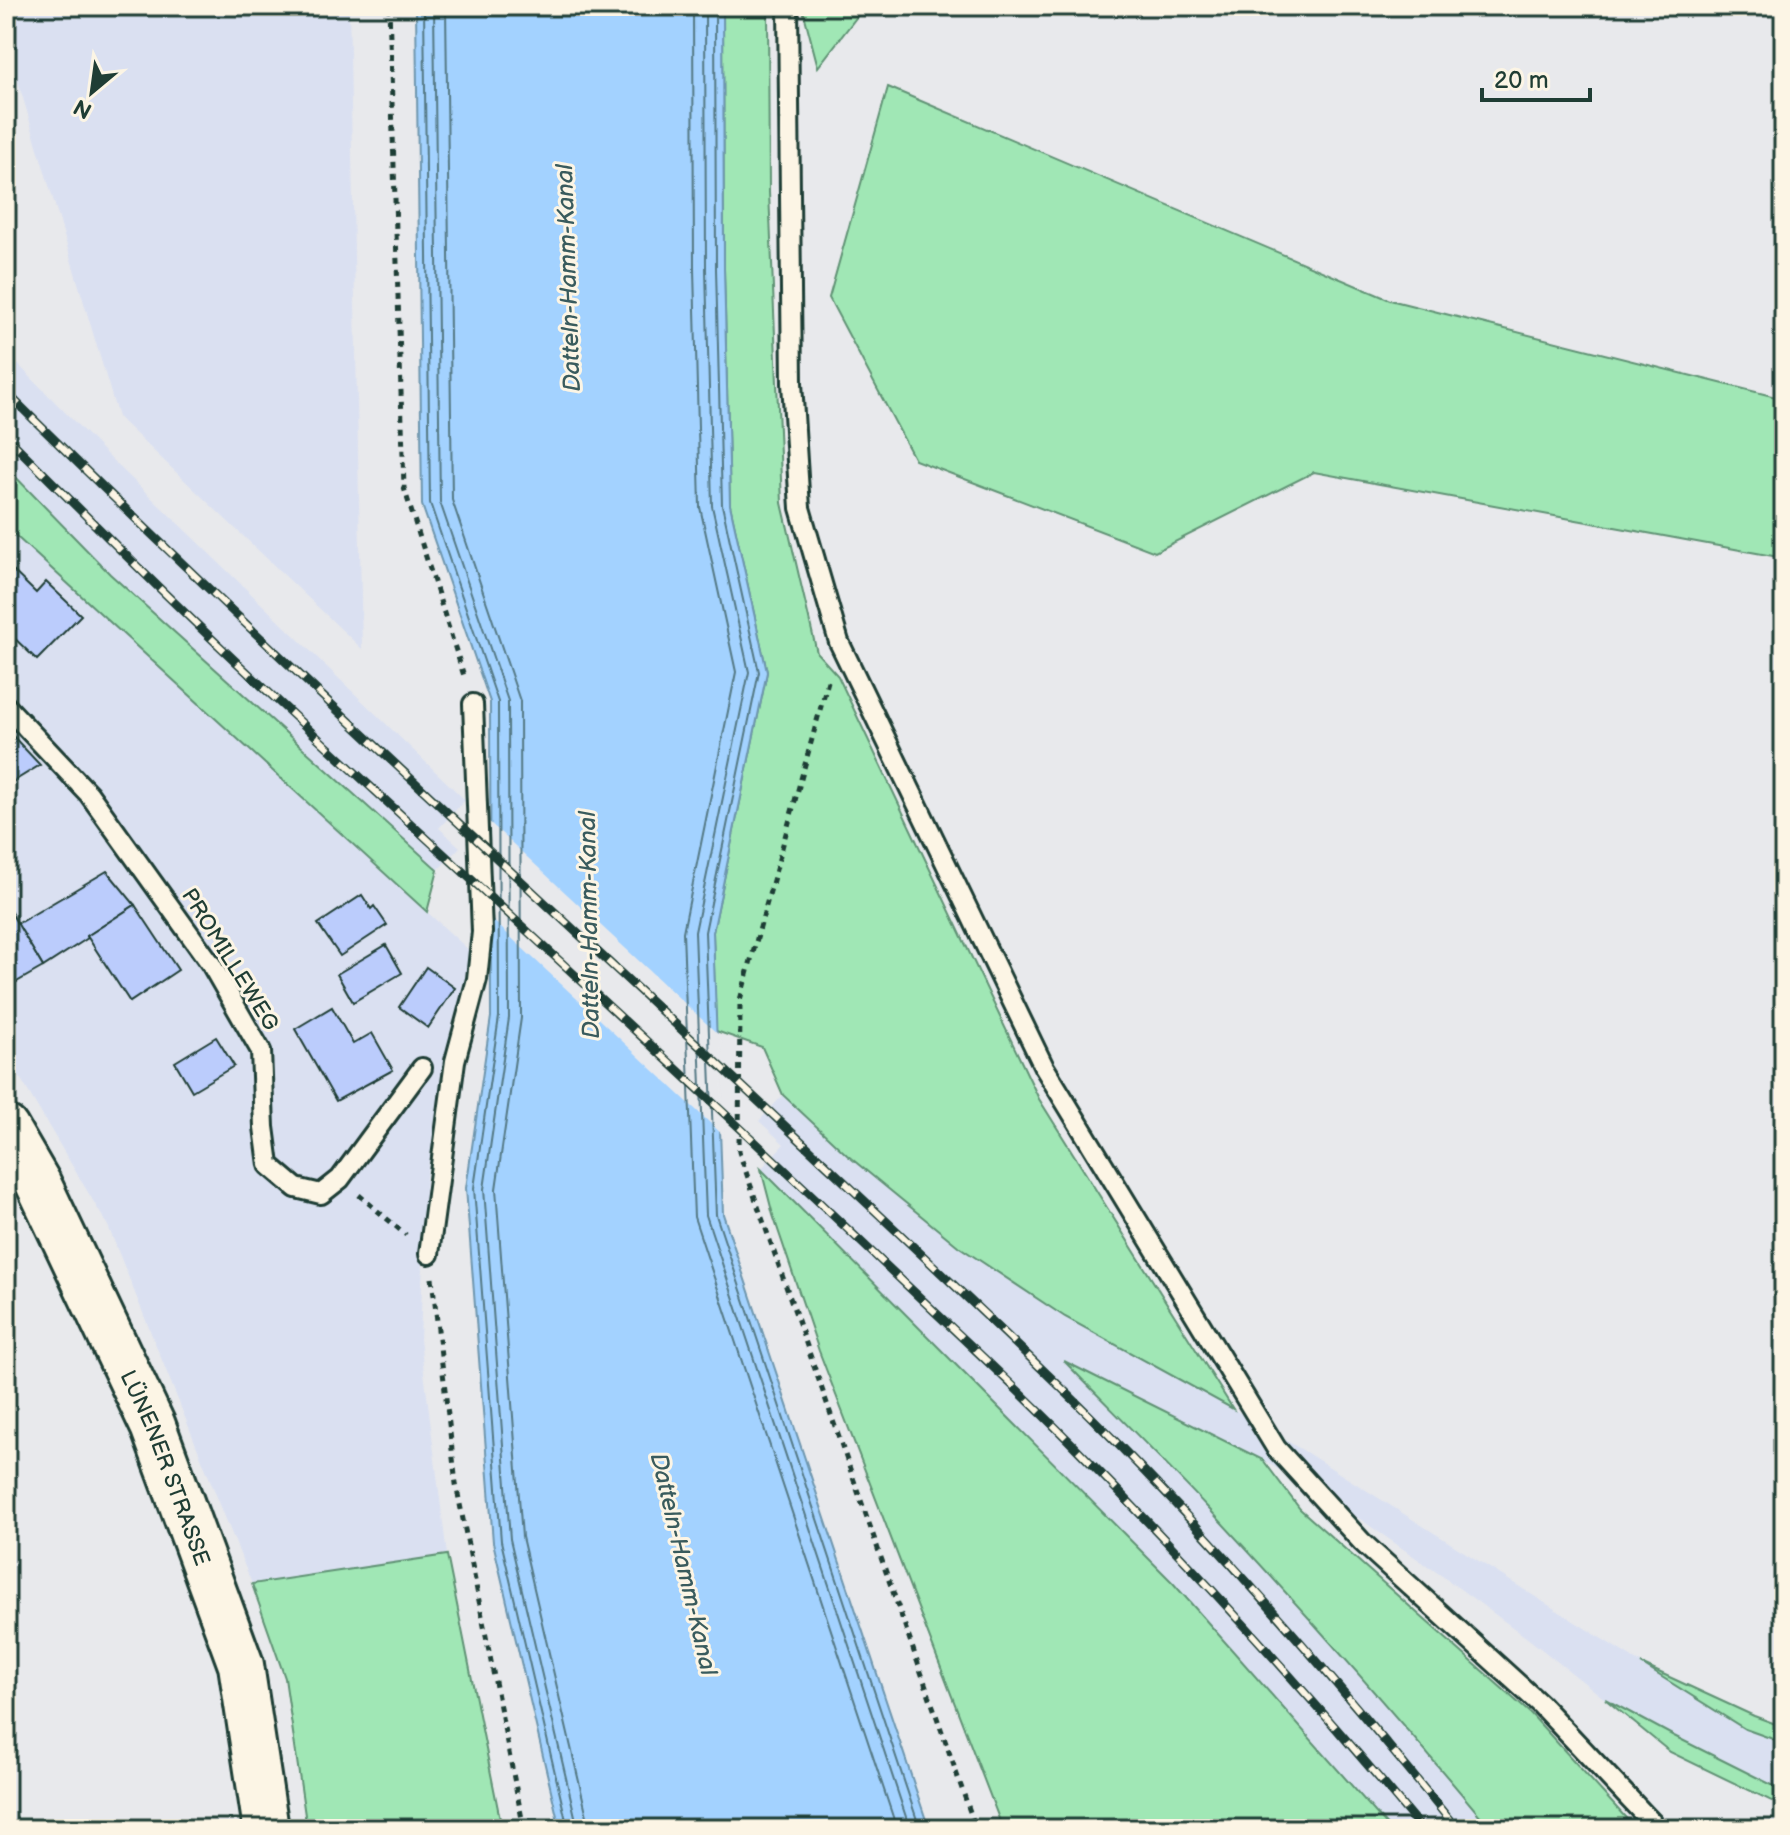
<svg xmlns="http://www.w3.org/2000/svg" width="1790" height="1835" viewBox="0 0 1790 1835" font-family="'Balsamiq Sans',sans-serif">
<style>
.built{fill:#dae0f1}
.green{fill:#a0e7b5;stroke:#609274;stroke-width:2}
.water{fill:#a3d2ff;stroke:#6e96ae;stroke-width:2}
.pier{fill:#e8e9ec}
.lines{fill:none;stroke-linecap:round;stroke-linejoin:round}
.shore{stroke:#547985;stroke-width:2}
.building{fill:#bbccfc;stroke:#1f3d34;stroke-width:2}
.lane-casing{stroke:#1f3d34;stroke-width:24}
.secondary-casing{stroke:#1f3d34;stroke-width:50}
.path{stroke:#1f3d34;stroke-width:5;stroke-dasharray:6 6;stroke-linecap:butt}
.lane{stroke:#fcf5e5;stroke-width:18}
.secondary{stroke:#fcf5e5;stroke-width:44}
.rail-casing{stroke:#1f3d34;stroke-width:9}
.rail{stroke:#fcf5e5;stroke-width:6;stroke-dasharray:18;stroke-linecap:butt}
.labels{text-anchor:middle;stroke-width:6;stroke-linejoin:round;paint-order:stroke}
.street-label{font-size:22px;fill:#1f3d34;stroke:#fcf5e5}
.water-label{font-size:24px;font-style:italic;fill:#395b5d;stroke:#fcf5e5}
</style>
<rect width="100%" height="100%" fill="#e8e9ec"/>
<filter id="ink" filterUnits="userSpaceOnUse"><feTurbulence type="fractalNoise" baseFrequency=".0125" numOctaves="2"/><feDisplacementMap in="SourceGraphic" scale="16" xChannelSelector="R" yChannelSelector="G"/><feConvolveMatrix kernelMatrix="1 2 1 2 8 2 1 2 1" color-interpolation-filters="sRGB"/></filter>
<g filter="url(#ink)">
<!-- built -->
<g class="built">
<path d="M6 6H349L362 649 118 417 6 41Z"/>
<path d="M6 352 105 453 465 800 439 828 460 847 438 870 110 574 6 467Z"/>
<path d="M6 527 472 953 426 1177 420 1340 447 1555 252 1584 108 1226 6 1054Z"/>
<path d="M783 1095 847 1155 958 1246 1065 1317 1233 1409 1304 1451 1745 1729 1784 1743V1788L1773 1785 1674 1736 1605 1699 1526 1637 1445 1578 1360 1519 1263 1460 1067 1362 1208 1508 1305 1613 1408 1728 1491 1829H1390L1173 1583 761 1169 784 1144 759 1121Z"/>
</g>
<!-- green -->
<g class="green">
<path d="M723 6H768L769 192 782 503 817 653 838 676 1039 1099 1233 1409 1065 1317 958 1246 847 1155 783 1095 762 1047 716 1031 713 932 767 672 730 505 724 269Z"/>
<path d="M802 6H865L818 67Z"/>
<path d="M888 87 1390 300 1784 399V558L1314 472 1155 552 915 460 829 298Z"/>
<path d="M6 467 110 574 438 870 427 912 6 527Z"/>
<path d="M761 1169 1173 1583 1390 1829H1003L819 1351 773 1215Z"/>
<path d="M1064 1361 1263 1460 1300 1509 1531 1714 1636 1829H1491C1400 1720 1306 1613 1209 1509 1162 1459 1112 1410 1064 1361Z"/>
<path d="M447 1555 502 1829H307L285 1678 252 1584Z"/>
<path d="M1641 1664 1754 1716 1784 1727V1743L1745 1729Z"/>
<path d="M1605 1699 1674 1736 1772 1785 1784 1788V1807L1670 1752Z"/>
</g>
<!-- water -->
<path class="water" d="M416 6H723L724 269 730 505 767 672 713 932 723 1214 929 1829H560L493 1542 466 1188 491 1017 490 702 422 505Z"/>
<!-- pier -->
<path class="pier" d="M486 819 721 1037 724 1136 487 915Z"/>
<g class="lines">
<!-- shore -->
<g class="shore">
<path d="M424 6 430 503 498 702 499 1017 474 1188 501 1541 568 1829"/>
<path d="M434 6 440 502 508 701 509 1018 484 1189 510 1539 578 1829"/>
<path d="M446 6 452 500 520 701 521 1018 496 1189 522 1537 590 1829"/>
<path d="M693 6 694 269 700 507 736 672 683 932 694 1217 897 1829"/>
<path d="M705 6 706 269 712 506 749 672 695 932 706 1215 910 1829"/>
<path d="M715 6 716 269 722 505 759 672 705 932 716 1215 920 1829"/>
</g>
</g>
<!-- building -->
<g class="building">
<path d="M6 564 36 593 46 582 81 615 37 660 6 630Z"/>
<path d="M9 732 40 765 6 786V735Z"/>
<path d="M107 871 135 905 87 936 88 938 43 967 17 924Z"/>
<path d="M362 895 371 909 374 906 387 925 340 956 318 924Z"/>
<path d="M6 904 43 967 6 988Z"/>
<path d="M135 905 178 970 130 1002 87 936Z"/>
<path d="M386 945 402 973 353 1002 337 974Z"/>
<path d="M426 967 455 988 428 1028 399 1007Z"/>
<path d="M332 1007 353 1044 372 1033 393 1070 336 1101 295 1029Z"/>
<path d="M216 1037 234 1066 192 1091 175 1062Z"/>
</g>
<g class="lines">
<!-- lane casing -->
<g class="lane-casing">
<g id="lane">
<path d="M788 6 792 383 800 508 839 642 1044 1067 1276 1448 1362 1542 1540 1704 1658 1829"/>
<path d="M6 706 89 794 211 964 261 1051 264 1127 269 1165 296 1188 321 1194 340 1179 422 1068"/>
<path d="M429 1254 455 1061 477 979 482 932 473 704"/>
</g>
</g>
<!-- secondary casing -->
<g class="secondary-casing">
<g id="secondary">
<path id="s1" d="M6 1128 38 1183 153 1426 241 1665 266 1829"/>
</g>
</g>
<!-- path -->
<g class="path">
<path d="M389 6 404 488 465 679"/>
<path d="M828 681 740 1000 739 1152 976 1829"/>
<path d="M6 1071 17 1092"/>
<path d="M359 1195 406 1235"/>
<path d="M432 1278 456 1484 524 1829"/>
</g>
<!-- lane -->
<use href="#lane" class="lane"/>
<!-- secondary -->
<use href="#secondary" class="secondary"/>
<!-- rail casing -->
<g class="rail-casing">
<g id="rail">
<path d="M6 392C276 660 559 913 836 1174 921 1254 1006 1333 1089 1415 1220 1545 1341 1686 1457 1829"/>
<path d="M6 436C96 526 185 615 278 701 478 887 681 1070 878 1258 943 1320 1010 1381 1073 1445 1195 1568 1311 1696 1422 1829"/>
</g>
</g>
<!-- rail -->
<use href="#rail" class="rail"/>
</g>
</g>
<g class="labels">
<!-- street labels -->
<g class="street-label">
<text transform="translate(231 959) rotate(58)" y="8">PROMILLEWEG</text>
<text dy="8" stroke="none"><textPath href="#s1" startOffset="376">LÜNENER STRASSE</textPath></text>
</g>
<!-- water labels -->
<g class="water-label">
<text transform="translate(568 278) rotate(-92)" y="8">Datteln-Hamm-Kanal</text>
<text transform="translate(589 925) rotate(-91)" y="8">Datteln-Hamm-Kanal</text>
<text transform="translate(684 1564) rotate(77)" y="8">Datteln-Hamm-Kanal</text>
</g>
</g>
<!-- margin -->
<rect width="1790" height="1835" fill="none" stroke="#fcf5e5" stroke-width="32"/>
<rect x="16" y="16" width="1758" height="1803" fill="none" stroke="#1f3d34" stroke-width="3" filter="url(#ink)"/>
<!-- north arrow -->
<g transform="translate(92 92) rotate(209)" stroke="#fcf5e5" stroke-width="6" paint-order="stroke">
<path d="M0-6L14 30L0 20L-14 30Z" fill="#1f3d34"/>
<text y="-12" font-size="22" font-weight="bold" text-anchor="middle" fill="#1f3d34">N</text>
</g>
<!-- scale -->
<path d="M1482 88v12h108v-12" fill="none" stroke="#1f3d34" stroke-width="4"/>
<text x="1494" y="88" font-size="24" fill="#1f3d34" stroke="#fcf5e5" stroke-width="6" paint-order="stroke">20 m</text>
</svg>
